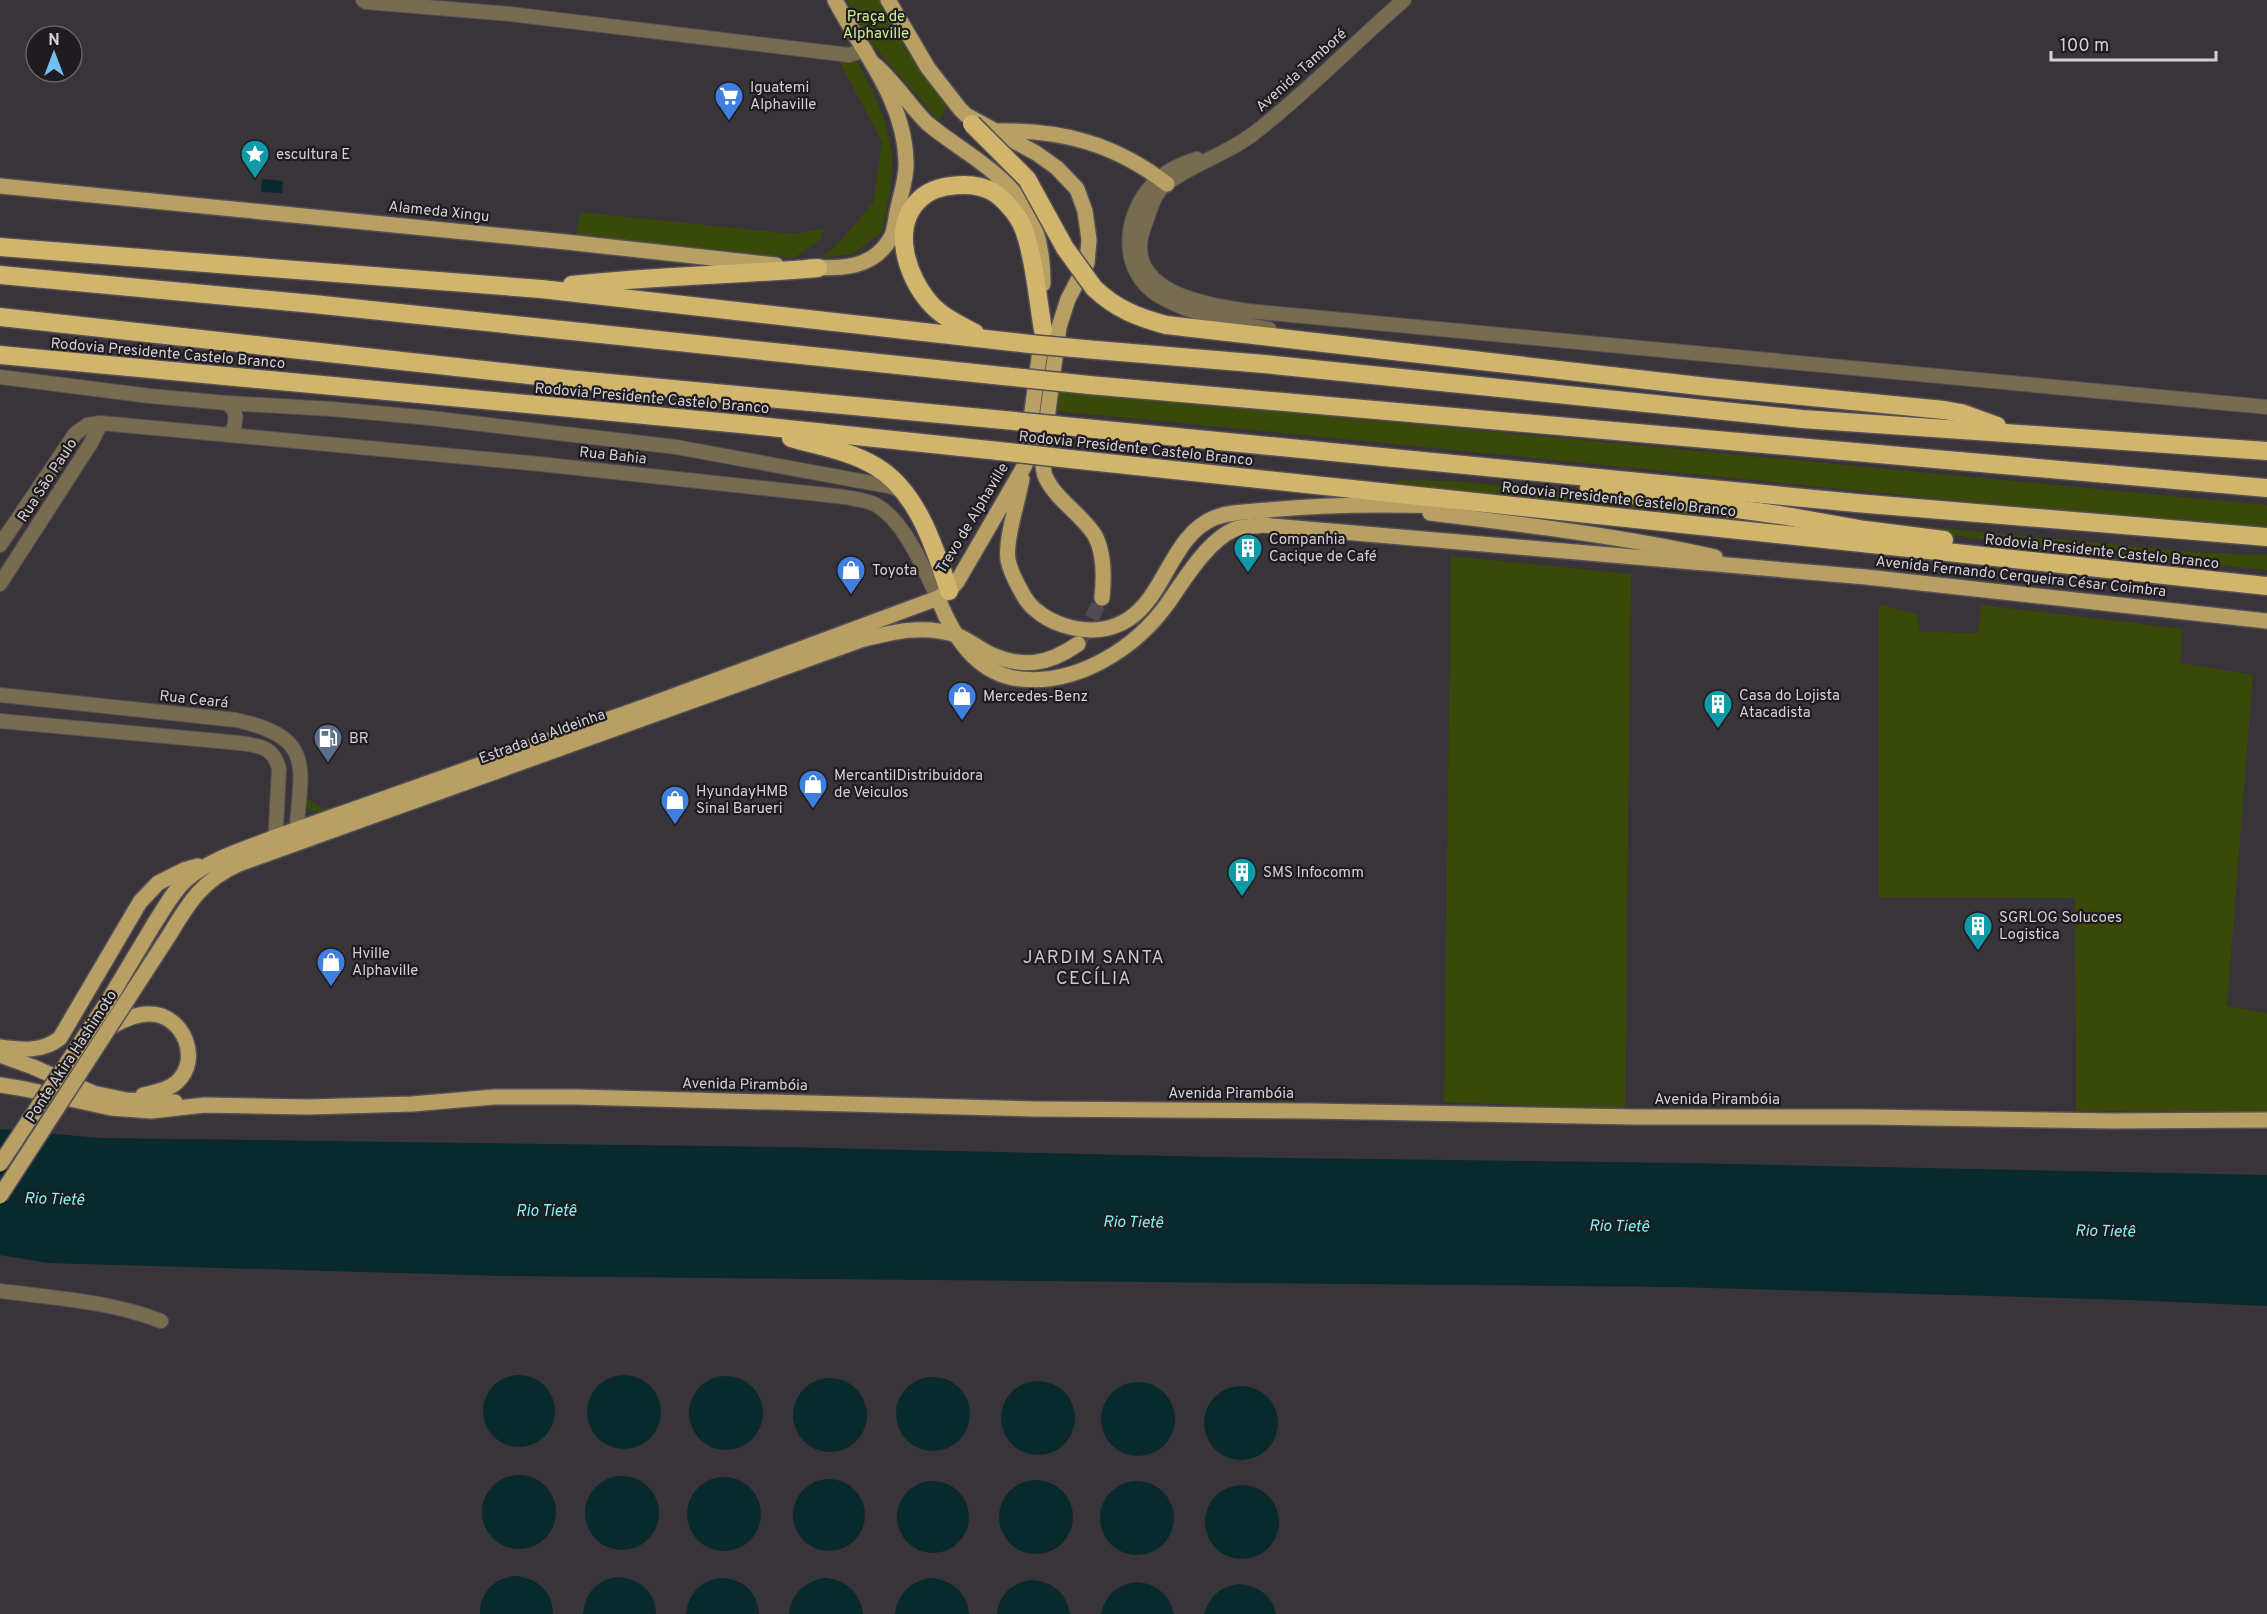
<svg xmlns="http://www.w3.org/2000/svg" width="2267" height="1614" viewBox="0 0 2267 1614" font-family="Overpass,sans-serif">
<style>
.green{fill:#384909}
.water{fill:#082a2d}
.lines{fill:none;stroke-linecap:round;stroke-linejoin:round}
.major-tunnel{stroke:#504b51;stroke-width:15;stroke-dasharray:15 8;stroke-linecap:butt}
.minor-casing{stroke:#554f56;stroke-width:16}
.major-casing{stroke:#554f56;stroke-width:18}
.highway-casing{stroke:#554f56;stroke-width:21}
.minor{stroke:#776c50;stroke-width:14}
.major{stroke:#b8a065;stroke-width:15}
.highway{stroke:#d2b56d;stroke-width:18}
.major-bridge-casing{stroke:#554f56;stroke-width:18;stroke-linecap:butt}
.highway-bridge-casing{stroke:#554f56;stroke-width:21;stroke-linecap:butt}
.major-bridge{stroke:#b8a065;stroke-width:15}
.highway-bridge{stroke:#d2b56d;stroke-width:18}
.labels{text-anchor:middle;stroke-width:4.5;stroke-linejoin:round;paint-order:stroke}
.park-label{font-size:15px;fill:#d0f08f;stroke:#1e1c1f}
.street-label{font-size:15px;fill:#d4d0d5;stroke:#1e1c1f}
.poi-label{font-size:15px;fill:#d4d0d5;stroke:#1e1c1f;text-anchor:start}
.water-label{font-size:16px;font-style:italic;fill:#83f1f8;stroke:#1e1c1f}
.quarter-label{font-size:18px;letter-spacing:1.5px;fill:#cdc6ce;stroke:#1e1c1f}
</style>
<rect width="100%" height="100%" fill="#39333a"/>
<!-- green -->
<g class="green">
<path d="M847 0H882L909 51 947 106 939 121 864 35Z"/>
<path d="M847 44C866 77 885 110 891 148 895 169 887 210 882 232L853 254 820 258 834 248 873 203 882 142 835 53Z"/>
<path d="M580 212 794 234 824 228 820 240 794 258 576 236Z"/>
<path d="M1055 390 2267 505V530C1863 493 1459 449 1054 411Z"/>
<path d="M1396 480 1455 481 1553 491 1906 545 1395 486Z"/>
<path d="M1839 518 2190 552 2267 555V570L2019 545Z"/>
<path d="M1451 556 1631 574 1625 1109 1444 1102Z"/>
<path d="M1879 604 1917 614 1920 632 1978 633 1981 605 2183 629 2180 663 2253 675 2227 1006 2267 1013V1112L2076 1111 2075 898 1879 897Z"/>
<path d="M304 797 324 809 340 804C327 811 306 819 304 797Z"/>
</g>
<!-- water -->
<g class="water">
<path d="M262 179 283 181 282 193 261 192Z"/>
<path d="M0 1129 100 1138 782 1147 1214 1157 1683 1163 2267 1175V1306L2129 1300 1675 1287 504 1276 48 1263 0 1255Z"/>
<circle cx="519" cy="1411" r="36"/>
<circle cx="624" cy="1412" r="37"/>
<circle cx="726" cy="1413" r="37"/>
<circle cx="933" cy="1414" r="37"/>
<circle cx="830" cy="1415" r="37"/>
<circle cx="1038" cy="1418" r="37"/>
<circle cx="1138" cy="1419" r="37"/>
<circle cx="1241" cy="1423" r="37"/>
<circle cx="519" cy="1512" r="37"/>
<circle cx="622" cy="1513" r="37"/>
<circle cx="724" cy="1514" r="37"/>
<circle cx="829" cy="1515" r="36"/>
<circle cx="1036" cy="1517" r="37"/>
<circle cx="933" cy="1517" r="36"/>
<circle cx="1137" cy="1518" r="37"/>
<circle cx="1242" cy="1522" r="37"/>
<path d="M514 1576C536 1577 553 1591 553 1614H480C480 1593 493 1579 514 1576Z"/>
<path d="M617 1577C639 1578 655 1591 656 1614H583C585 1593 597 1580 617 1577Z"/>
<path d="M720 1578C742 1578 758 1592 759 1614H686C688 1594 700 1581 720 1578Z"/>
<path d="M824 1578C845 1579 860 1592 863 1614H789C791 1594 804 1582 824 1578Z"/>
<path d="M930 1578C951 1579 967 1592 969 1614H895C898 1593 910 1582 930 1578Z"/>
<path d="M1031 1580C1052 1581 1067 1593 1070 1614H997C999 1594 1012 1583 1031 1580Z"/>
<path d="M1135 1582C1155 1583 1170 1594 1174 1614H1101C1105 1595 1117 1585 1135 1582Z"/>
<path d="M1238 1584C1257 1585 1272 1595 1276 1614H1204C1209 1597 1220 1587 1238 1584Z"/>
</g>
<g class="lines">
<!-- major-tunnel -->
<path class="major-tunnel" d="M1081 639 1102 598"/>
<!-- minor casing -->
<g class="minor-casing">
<g id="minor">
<path d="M363 0 366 2 510 14 849 55 866 50"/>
<path d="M1404 0C1354 43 1308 91 1257 131 1230 153 1194 163 1166 184 1154 193 1150 211 1145 224 1119 291 1202 304 1248 311L2267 407"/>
<path d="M1197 159C1181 164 1165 171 1153 184 1123 215 1118 271 1159 296 1192 315 1232 322 1269 329"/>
<path d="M0 377 150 396 227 403 332 409 430 418 676 447 893 487 901 491"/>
<path d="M227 403C240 414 235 421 232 435"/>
<path d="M0 545 75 434 87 425 101 423 540 464 845 497C855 499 867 500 876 505 905 521 924 570 938 598"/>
<path d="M0 584 91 443 101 423"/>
<path d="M0 695 236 720C320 738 299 771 296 840"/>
<path d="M0 721 240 743C260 746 274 747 279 769L275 846"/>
<path d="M0 1291C54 1298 109 1301 161 1321"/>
</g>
</g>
<!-- major casing -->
<g class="major-casing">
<g id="major">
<path d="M888 0 928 68 960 109 966 115 1036 153 1057 168 1077 189 1085 211 1089 240 1087 263 1068 299 1059 327 1042 457C1043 463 1043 470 1045 476 1055 499 1080 513 1094 534 1105 552 1104 578 1102 598"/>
<path d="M875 65C895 82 909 105 927 123 940 134 954 143 968 153 1020 190 1043 216 1043 284"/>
<path d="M999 131C1063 130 1115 144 1167 184"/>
<path d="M0 186 566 242 776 265"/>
<path d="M809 267C840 269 873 269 890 239 895 232 895 220 897 212 900 196 907 178 906 162 905 100 862 52 835 0"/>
<path d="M1042 335 1025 465 957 582 949 591 938 598C953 637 977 675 1021 679 1078 685 1136 648 1168 603 1184 580 1208 540 1235 529 1243 526 1254 527 1262 525L1866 577 2267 621"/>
<path d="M1022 479C1018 501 1005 540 1008 560 1010 570 1015 580 1020 589 1024 597 1030 606 1037 611 1051 623 1073 630 1092 630 1165 628 1161 540 1214 518 1231 511 1250 512 1268 510 1327 504 1386 504 1445 506"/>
<path d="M1430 513C1526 525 1621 536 1715 557"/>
<path d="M154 924C164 909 173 891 187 879 212 858 246 849 275 837L649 705 938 598"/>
<path d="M170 934C189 902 203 880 239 864L861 640C892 632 923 624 956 635 967 639 977 647 988 653 1022 669 1048 665 1078 644"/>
<path d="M112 1026C123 1020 137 1013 151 1014 183 1015 202 1059 177 1082 168 1090 155 1092 143 1095"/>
<path d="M0 1047C21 1050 43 1052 60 1038L140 902 158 883 184 870 198 866"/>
<path d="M0 1055 33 1067 93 1093 126 1100 175 1102"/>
<path d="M0 1085 25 1089 111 1108 151 1111 205 1105 309 1107 412 1104 494 1097H577L1035 1109 1311 1111 1635 1117H1870L2111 1121 2267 1120"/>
</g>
</g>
<!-- highway casing -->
<g class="highway-casing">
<g id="highway">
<path d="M0 247 541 289 1030 344"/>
<path d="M0 275 313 304 1003 376"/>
<path d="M572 285C654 276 736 275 818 268"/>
<path d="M1094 288C1116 309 1137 317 1166 325L1708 387 1944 410 1961 413 1997 426"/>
<path d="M0 317 566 379 1004 420"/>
<path d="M975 333C960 325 942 317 930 303 907 277 890 227 920 199 936 183 974 181 993 192 1002 197 1016 213 1021 223 1033 247 1038 301 1043 330"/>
<path d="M1096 350 1264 364 1802 419 2267 451"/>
<path d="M0 355 741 424 999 451"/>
<path d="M1089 385 2267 488"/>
<path d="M1074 427 1856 503 2267 537"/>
<path d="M791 438C819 446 850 451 875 466 917 490 935 548 949 591"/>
<path d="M1070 459 2267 586"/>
<path d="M1589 488 1780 515 1865 530 1944 540"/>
</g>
</g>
<!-- minor -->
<use href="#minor" class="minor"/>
<!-- major -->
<use href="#major" class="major"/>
<!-- highway -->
<use href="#highway" class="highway"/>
<!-- major-bridge casing -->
<g class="major-bridge-casing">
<g id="major-bridge">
<path d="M0 1164 108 1001 154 924"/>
<path d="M0 1196 170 934"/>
</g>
</g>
<!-- highway-bridge casing -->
<g class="highway-bridge-casing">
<g id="highway-bridge">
<path d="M972 124 1027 179 1065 248 1094 288"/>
<path d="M1030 344 1096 350"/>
<path d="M1003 376 1089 385"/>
<path d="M1004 420 1074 427"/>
<path d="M999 451 1070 459"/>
</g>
</g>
<!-- major-bridge -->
<use href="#major-bridge" class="major-bridge"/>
<!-- highway-bridge -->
<use href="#highway-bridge" class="highway-bridge"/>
</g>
<!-- icons -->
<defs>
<g id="supermarket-pin" transform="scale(1.5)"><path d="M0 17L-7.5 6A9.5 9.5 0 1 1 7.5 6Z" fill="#3f7fe0" stroke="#1e1c1f"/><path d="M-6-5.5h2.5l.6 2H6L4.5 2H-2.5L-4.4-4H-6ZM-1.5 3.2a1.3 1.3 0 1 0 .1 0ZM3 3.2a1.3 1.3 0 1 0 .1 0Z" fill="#fff"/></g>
<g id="sight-pin" transform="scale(1.5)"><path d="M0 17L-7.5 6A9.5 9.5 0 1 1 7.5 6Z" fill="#0f9aa8" stroke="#1e1c1f"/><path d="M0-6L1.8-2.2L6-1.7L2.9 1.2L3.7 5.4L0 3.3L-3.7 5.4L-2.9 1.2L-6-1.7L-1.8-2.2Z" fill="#fff"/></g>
<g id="building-pin" transform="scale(1.5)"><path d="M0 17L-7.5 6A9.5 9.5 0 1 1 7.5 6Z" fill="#0f9aa8" stroke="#1e1c1f"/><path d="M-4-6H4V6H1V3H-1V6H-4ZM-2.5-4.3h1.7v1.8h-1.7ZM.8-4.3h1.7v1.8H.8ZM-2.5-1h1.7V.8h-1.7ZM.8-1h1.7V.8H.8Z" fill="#fff"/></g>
<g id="shop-pin" transform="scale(1.5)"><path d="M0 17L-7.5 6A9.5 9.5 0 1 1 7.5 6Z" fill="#3f7fe0" stroke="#1e1c1f"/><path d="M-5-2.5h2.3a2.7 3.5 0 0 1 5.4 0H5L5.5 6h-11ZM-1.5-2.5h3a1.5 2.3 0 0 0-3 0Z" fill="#fff"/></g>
<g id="fuel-pin" transform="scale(1.5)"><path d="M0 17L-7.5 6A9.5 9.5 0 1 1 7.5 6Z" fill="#5c6f8a" stroke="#1e1c1f"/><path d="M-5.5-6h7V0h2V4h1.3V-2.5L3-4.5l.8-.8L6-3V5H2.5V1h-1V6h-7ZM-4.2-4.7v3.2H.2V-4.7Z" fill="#fff"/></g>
</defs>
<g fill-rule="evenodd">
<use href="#supermarket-pin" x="729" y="96"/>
<use href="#sight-pin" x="255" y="154"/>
<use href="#building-pin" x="1248" y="548"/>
<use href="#shop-pin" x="851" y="570"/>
<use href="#shop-pin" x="962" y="696"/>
<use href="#building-pin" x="1718" y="704"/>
<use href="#fuel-pin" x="328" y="738"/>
<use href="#shop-pin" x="813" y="784"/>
<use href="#shop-pin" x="675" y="800"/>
<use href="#building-pin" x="1242" y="872"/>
<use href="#building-pin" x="1978" y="926"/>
<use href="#shop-pin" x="331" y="962"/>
</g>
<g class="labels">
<!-- park labels -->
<g class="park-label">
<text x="876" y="21">Praça de<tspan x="876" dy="17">Alphaville</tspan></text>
</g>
<!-- street labels -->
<g class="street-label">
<text transform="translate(1301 70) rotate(-42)" y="5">Avenida Tamboré</text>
<text transform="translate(439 211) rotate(6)" y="5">Alameda Xingu</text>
<text transform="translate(168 353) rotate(5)" y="5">Rodovia Presidente Castelo Branco</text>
<text transform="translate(652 398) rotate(5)" y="5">Rodovia Presidente Castelo Branco</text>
<text transform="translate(1136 448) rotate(6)" y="5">Rodovia Presidente Castelo Branco</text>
<text transform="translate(613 455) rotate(6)" y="5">Rua Bahia</text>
<text transform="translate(47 480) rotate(-57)" y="5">Rua São Paulo</text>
<text transform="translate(1619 499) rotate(6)" y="5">Rodovia Presidente Castelo Branco</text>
<text transform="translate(972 518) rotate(-59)" y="5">Trevo de Alphaville</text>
<text transform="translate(2102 551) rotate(6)" y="5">Rodovia Presidente Castelo Branco</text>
<text transform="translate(2021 576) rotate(6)" y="5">Avenida Fernando Cerqueira César Coimbra</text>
<text transform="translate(194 699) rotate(6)" y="5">Rua Ceará</text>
<text transform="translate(542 736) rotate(-20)" y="5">Estrada da Aldeinha</text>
<text transform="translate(71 1056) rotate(-57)" y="5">Ponte Akira Hashimoto</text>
<text transform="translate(745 1084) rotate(1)" y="5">Avenida Pirambóia</text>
<text x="1231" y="1098">Avenida Pirambóia</text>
<text x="1717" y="1104">Avenida Pirambóia</text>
</g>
<!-- poi labels -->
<g class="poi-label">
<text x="750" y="92">Iguatemi<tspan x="750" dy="17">Alphaville</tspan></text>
<text x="276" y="159">escultura E</text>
<text x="1269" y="544">Companhia<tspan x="1269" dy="17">Cacique de Café</tspan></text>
<text x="872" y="575">Toyota</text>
<text x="1739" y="700">Casa do Lojista<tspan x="1739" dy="17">Atacadista</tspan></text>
<text x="983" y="701">Mercedes-Benz</text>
<text x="349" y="743">BR</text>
<text x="834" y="780">MercantilDistribuidora<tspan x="834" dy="17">de Veiculos</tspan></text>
<text x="696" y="796">HyundayHMB<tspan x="696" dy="17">Sinal Barueri</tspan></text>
<text x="1263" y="877">SMS Infocomm</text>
<text x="1999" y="922">SGRLOG Solucoes<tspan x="1999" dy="17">Logistica</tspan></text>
<text x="352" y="958">Hville<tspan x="352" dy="17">Alphaville</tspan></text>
</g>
<!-- water labels -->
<g class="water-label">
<text transform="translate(54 1198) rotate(2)" y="6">Rio Tietê</text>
<text x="546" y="1216">Rio Tietê</text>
<text transform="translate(1133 1221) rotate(1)" y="6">Rio Tietê</text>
<text transform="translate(1619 1225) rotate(1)" y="6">Rio Tietê</text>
<text transform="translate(2105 1230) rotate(1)" y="6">Rio Tietê</text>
</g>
<!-- quarter labels -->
<g class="quarter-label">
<text x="1094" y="963">JARDIM SANTA<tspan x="1094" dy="21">CECÍLIA</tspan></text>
</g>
</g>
<!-- north arrow -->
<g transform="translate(54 54)"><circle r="28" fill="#1e1c1f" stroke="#676468" stroke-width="1.5"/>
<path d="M0-4.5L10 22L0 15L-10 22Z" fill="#72c1f5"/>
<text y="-9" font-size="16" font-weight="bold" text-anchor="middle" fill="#d4d0d5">N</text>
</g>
<!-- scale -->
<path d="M2051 51v9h165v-9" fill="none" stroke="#d4d0d5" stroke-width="3"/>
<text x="2060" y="51" font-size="18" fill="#d4d0d5" stroke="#1e1c1f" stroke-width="4.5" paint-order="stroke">100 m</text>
</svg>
